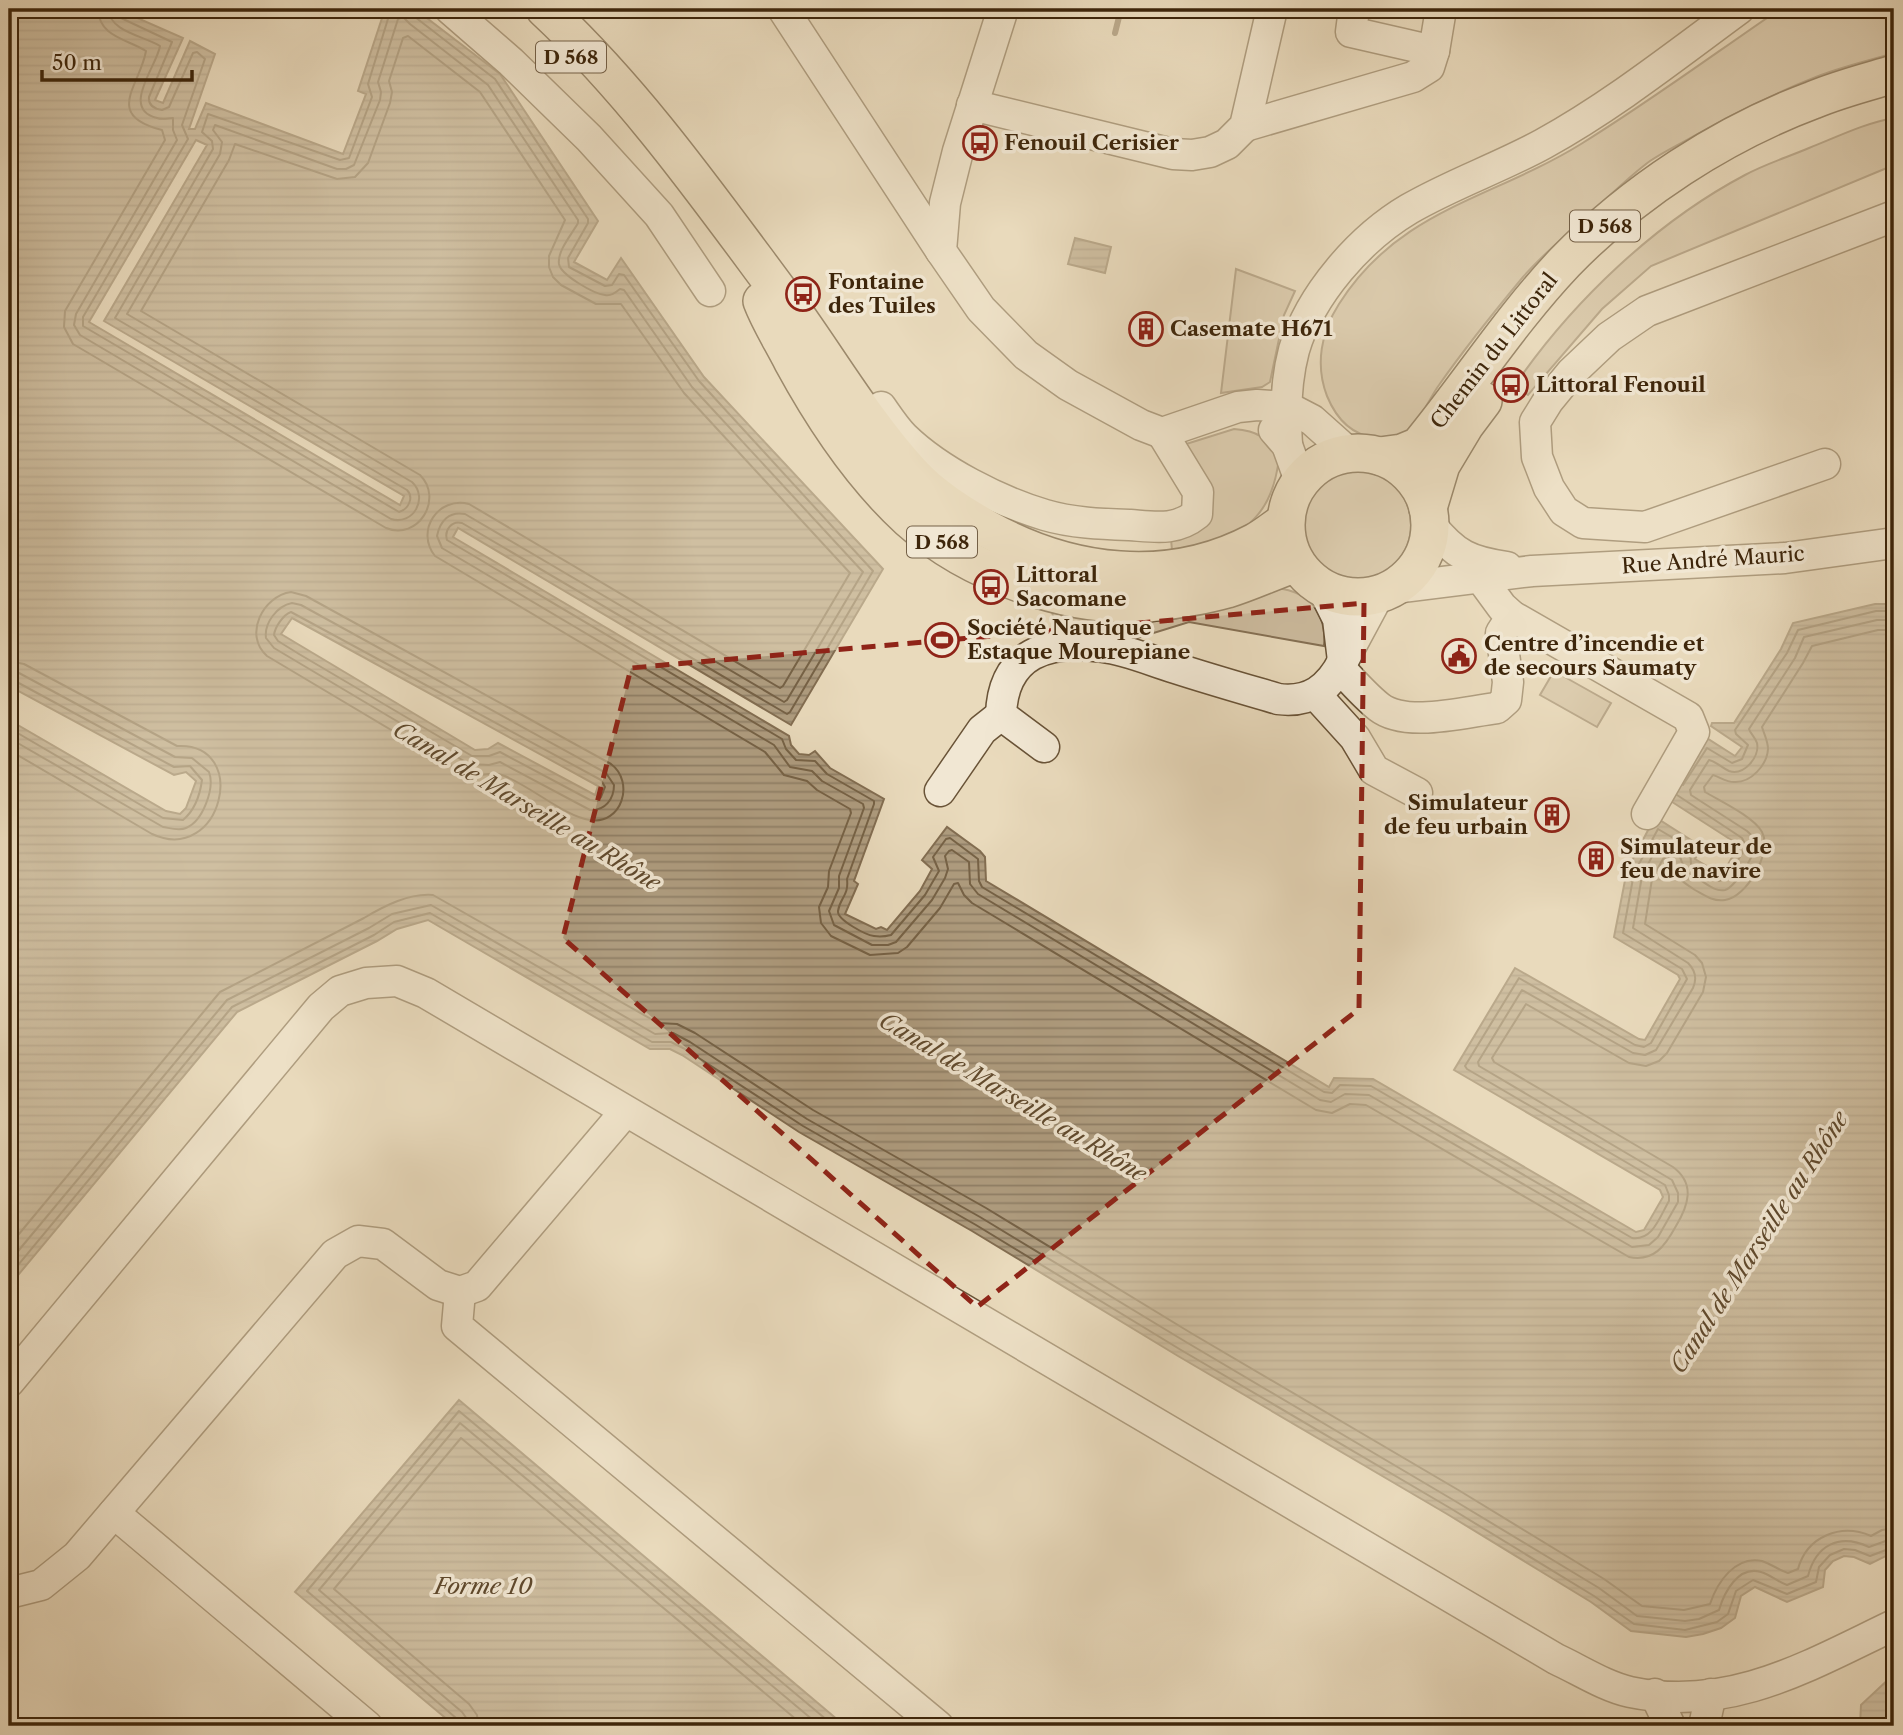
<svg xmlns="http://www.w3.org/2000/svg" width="1903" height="1735" viewBox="0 0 1903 1735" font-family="'Libre Caslon Text',serif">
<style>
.grass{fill:#ccbb9e;stroke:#857054;stroke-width:2}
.water{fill:url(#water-rules);stroke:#826d51;stroke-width:2;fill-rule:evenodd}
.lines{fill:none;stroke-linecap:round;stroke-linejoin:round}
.shore{stroke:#766246;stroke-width:2}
.stream{stroke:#826d51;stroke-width:6}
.minor-casing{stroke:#695337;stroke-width:33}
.major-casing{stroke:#3e260b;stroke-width:40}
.minor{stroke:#f1e7d3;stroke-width:30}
.major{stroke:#e9dabc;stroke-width:37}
.marked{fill:none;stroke:#8f2418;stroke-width:5;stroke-dasharray:14 9;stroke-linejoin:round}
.labels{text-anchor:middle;stroke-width:7;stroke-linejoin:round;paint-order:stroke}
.shield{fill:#f1e7d3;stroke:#746047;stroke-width:2}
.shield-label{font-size:19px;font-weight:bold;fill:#3e260b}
.poi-label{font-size:21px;font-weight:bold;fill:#3e260b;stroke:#f1e7d3;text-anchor:start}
.street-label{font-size:21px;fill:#3e260b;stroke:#f1e7d3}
.water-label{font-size:23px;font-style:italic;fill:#604a2e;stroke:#f1e7d3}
</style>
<defs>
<pattern id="water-rules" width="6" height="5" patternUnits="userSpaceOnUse" patternTransform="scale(1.75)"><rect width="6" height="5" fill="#af9d80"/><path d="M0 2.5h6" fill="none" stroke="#908067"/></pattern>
</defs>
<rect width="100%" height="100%" fill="#e9dabc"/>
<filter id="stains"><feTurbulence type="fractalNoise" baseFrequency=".00286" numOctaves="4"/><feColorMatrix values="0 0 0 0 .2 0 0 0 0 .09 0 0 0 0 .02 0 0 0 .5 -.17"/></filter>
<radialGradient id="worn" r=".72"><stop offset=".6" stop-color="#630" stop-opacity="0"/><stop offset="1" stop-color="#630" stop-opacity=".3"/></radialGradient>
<!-- grass -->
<g class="grass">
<path d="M1780 9H1894V53C1868 61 1841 67 1816 77 1773 94 1731 115 1692 137 1678 145 1663 152 1650 161 1628 177 1608 198 1588 215 1566 235 1543 254 1523 277 1494 312 1465 348 1439 385 1430 397 1419 423 1409 431 1400 438 1386 439 1376 438 1351 435 1336 418 1327 396 1315 365 1321 332 1339 304 1399 209 1492 199 1581 144 1649 102 1714 54 1780 9Z"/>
<path d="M1894 118V165L1651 266 1602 309 1528 395 1515 385C1572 302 1656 222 1745 175 1765 164 1788 157 1809 148 1837 137 1865 123 1894 118Z"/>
<path d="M1236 269 1295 291 1284 315 1270 382 1262 387 1221 393Z"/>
<path d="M1234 429C1260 431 1264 437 1279 458 1271 527 1234 540 1172 550L1171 539 1195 529 1183 445Z"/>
<circle cx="1356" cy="525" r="55"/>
<path d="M1269 588C1306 588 1327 610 1324 646L1189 622 1131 640 1110 634 1056 628 1052 612 1103 619 1186 618 1213 612Z"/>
<path d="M1554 671 1611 703 1597 727 1540 695Z"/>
</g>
<!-- water -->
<g class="water">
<path d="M9 9H117L183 38 155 100 163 103 190 41 215 54 189 129H195L206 103 343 154 366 94 358 91 385 9H415L500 74 598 221 574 262 607 280 621 258 704 377 883 569 791 725 458 528 453 537 789 736 791 745 799 754 809 755 815 751 830 768 884 799 854 881 858 884 845 914 876 929 881 927 887 930 920 891 932 869 922 860 947 827 980 851 985 857 986 881 1329 1087 1334 1078 1373 1079 1636 1232 1644 1230 1663 1197 1660 1190 1454 1070 1515 968 1639 1039 1645 1040 1680 979 1678 975 1614 937 1627 870 1655 817 1702 847 1695 859 1722 875 1739 845 1666 798 1705 737 1735 756 1742 747 1711 726 1712 723H1734L1781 649 1793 623 1875 604H1894V1552L1870 1564 1854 1557 1844 1556 1833 1561 1825 1570 1823 1587 1787 1602 1755 1587 1741 1596 1735 1618 1721 1628 1703 1634 1686 1637 1631 1631 1591 1602 1447 1514 1178 1356 972 1231 799 1132 682 1055 670 1049H650L428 920 397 929 377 941 237 1012 9 1286V720L166 811 180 814 186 808 196 781 186 772 174 775 9 686ZM196 140 207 145 104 321 404 496 400 505 89 322ZM292 618 598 786 595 795 498 743 488 749 475 750 281 634Z"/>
<path d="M1075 238 1111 247 1105 273 1068 264Z"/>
<path d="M459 1400 845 1726H455L295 1592Z"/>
<path d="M1894 1674V1726H1860L1861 1705Z"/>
</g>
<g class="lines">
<!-- shore -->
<g class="shore">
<path d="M98 9C99 37 127 39 146 51 140 86 103 115 162 130L165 140 65 311 64 327 73 344 386 528C418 541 444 499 420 475L141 311 229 160 235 144 337 179 355 177 368 163 390 103 392 92 389 81 403 38 408 36 480 92 565 220 549 256V267L553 277 561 285 596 304H621L684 393 850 573 783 686 780 688 469 504C438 496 415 531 435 556L765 752 784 775 807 781 817 790 850 809 851 813 829 871 828 887 819 907 821 923 831 936 870 955 898 953 907 947 940 908 954 884 958 883 964 895 972 903 1316 1110 1332 1113 1350 1104 1366 1105 1629 1257C1654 1262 1665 1246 1676 1226 1688 1206 1696 1184 1673 1167L1494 1062 1492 1058 1526 1004 1629 1063 1646 1066 1659 1061 1667 1053 1703 992 1706 977 1702 963 1695 955 1645 924 1652 879 1663 859 1669 858C1672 875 1681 881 1695 890 1704 895 1713 902 1725 900 1746 898 1773 852 1762 832 1754 817 1720 801 1705 792L1704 787 1713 775C1720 777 1726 782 1734 782 1751 783 1767 765 1768 749 1768 741 1764 734 1762 727L1803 663 1812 646 1878 630H1894"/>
<path d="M108 9C110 32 144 36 160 46 157 66 120 109 157 118 163 120 168 118 173 118V130L177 140 76 314 74 325 80 335 391 519C413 526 429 498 412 482L127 314 220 154 222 142 213 130 215 125 337 169H346L354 165 380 100 381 92 378 82 398 19 403 17 410 24 488 85 578 220V223C572 234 557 251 559 264 561 275 594 294 605 295 611 296 615 293 620 289L624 290 692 387 863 572 787 700 784 702 465 514C449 511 440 521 437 536L442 548 774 745 790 767 812 771 822 781 863 804 864 808 839 876V888L829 911 834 925 872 945H888L896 942 932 900 945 878 948 869 945 856 949 851 952 850 969 862 970 884 978 894 1320 1100 1331 1102 1345 1094 1369 1095 1632 1247 1649 1245 1658 1237 1678 1202V1193L1672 1180 1479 1066 1478 1062 1522 990 1633 1053 1645 1055 1656 1050 1693 988C1697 979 1695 970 1688 963L1633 928 1642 876 1659 843 1664 842 1679 852C1682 867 1686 872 1700 880 1708 885 1716 892 1725 890 1735 887 1755 855 1755 845 1755 839 1752 835 1747 831L1691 795 1690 790 1709 760C1717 762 1722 768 1729 771 1744 776 1760 757 1757 743 1755 737 1750 733 1749 729L1795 658 1804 637 1877 620H1894"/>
<path d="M117 9 121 18 172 42 149 97C148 106 155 109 162 110L169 107 193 53 197 52 205 59 182 125 188 139 83 317V326L399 512C409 509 414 497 407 490L115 318 213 149 212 141 202 132 208 114 340 160 349 158 372 97 368 84 391 9"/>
<path d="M412 9 415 17 495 79 588 219V223L568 258 569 267 605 286 612 285 619 274 624 275 699 381 873 571 790 712 787 714 462 523C452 520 444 530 447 540L782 739 786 749 796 760 815 761 827 774 874 801V804L847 879C849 896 840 897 838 911 837 920 866 935 874 936 880 937 887 936 891 935L925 895 939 871 933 857 946 839 950 838 978 859 979 881 982 887 1324 1092 1332 1093 1340 1085 1371 1086 1632 1238C1653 1241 1660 1216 1669 1201V1195L1665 1185 1467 1069 1465 1066 1519 978 1635 1045 1644 1047 1651 1043 1687 979 1682 969 1623 933 1634 873 1658 829 1690 848 1691 864 1719 881 1728 878 1746 846 1742 838 1677 795"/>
<path d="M291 592 306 596 611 764C635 782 622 825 590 820 565 817 528 784 502 775 491 771 477 778 465 774L267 656C243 635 263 596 291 592Z"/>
<path d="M292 603 301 605 606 773 614 785C614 799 605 811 590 810L500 762 489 765 469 764 274 648 266 638C264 623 277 606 292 603Z"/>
<path d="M291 612 601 780 605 787 601 797 597 801 590 800 500 752 489 756H472L299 654 278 641 274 635C275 627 283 615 291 612Z"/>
<path d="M9 661 24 664 177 746C251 742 222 866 152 834L9 750"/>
<path d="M9 671 19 673 175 757 192 758 209 772C215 788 203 821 186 828 179 831 170 828 163 827L9 738"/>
<path d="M9 680 15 681 174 767 190 766 202 780C200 795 195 810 183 820L163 818 9 728"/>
<path d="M1683 785 1707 748 1732 763 1742 759 1748 745 1736 734 1735 730 1787 653 1798 630 1876 611H1894"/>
<path d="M9 1246 220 992 364 918C384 906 409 893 433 895L658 1023 677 1024 695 1033 813 1110 986 1208 1191 1333 1460 1491 1604 1579 1642 1606 1684 1610 1710 1604C1717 1583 1735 1555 1762 1561 1771 1564 1779 1570 1788 1573L1798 1569C1807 1536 1841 1523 1871 1536L1882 1530 1894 1528"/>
<path d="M9 1262 227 1000 369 928 392 914 431 905 655 1034 673 1033 690 1042 807 1119 980 1217 1186 1342 1455 1501 1599 1588 1637 1616 1685 1621 1699 1619 1719 1610C1724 1593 1738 1565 1761 1572 1771 1575 1778 1582 1787 1585L1808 1576C1816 1545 1839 1533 1869 1547L1894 1538"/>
<path d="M9 1276 232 1007 374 935 394 922 430 913 652 1042H671L685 1049 803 1126 976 1225 1181 1350 1450 1508 1594 1596 1634 1624 1685 1630 1717 1622 1728 1614 1736 1591 1753 1580 1787 1594 1816 1582 1819 1567 1830 1555 1844 1549 1855 1550 1870 1556 1894 1547"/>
<path d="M459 1726 456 1718 307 1591 459 1411 834 1726"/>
<path d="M468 1726 467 1719 462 1712 319 1590 460 1423 820 1726"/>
<path d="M478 1726 477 1715 469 1704 334 1589 461 1438 804 1726"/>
</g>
<!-- stream -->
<path class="stream" d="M1115 33 1121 9"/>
<!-- minor casing -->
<g class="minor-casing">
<g id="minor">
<path d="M450 9 511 62 589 138 659 215 710 291"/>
<path d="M783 9 941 251"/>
<path d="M1003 9 958 151 945 203 941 251 981 309 1026 355 1068 385 1141 425 1162 433 1238 407 1257 405 1287 407 1312 420 1349 453"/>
<path d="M1354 9 1351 32 1434 51"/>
<path d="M972 105 1173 154 1192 155 1210 152 1227 144 1245 126 1272 9"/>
<path d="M1245 126 1413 77 1429 67 1434 51 1441 9"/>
<path d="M881 407C888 417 895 428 904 437 939 471 998 501 1045 515 1072 523 1102 524 1130 525 1156 527 1176 531 1197 514L1198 492 1162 433"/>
<path d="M1274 430 1287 445 1300 481"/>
<path d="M1287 445C1285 414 1286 380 1294 350 1310 295 1360 238 1409 209 1452 184 1499 168 1543 144 1612 106 1675 56 1739 9"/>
<path d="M1825 464 1645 527 1583 523 1564 511 1549 488 1537 457 1535 422 1548 401 1571 373 1609 337 1647 311 1894 216"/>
<path d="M1431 525C1455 555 1470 562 1507 567"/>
<path d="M1480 577 1502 607 1512 616 1688 717 1694 732 1647 814"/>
<path d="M1394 588 1532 571 1785 558 1894 543"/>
<path d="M1323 589 1338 619 1343 661 1379 594"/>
<path d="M1340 668C1352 681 1365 696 1379 707 1406 728 1464 712 1497 708L1506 700 1508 682 1501 633 1512 616"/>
<path d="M1316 695 1355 738 1374 770 1417 793"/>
<path d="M1044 747 1001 715C1003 653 1048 639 1103 647 1127 650 1152 661 1175 668 1209 679 1244 689 1278 699 1309 703 1329 689 1343 661"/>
<path d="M940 791 982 730 1001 715"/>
<path d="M460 1292 457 1326 938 1726"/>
<path d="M9 1382 321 1007 340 991 366 983 397 981 426 993 1556 1659C1580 1670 1604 1686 1630 1692 1730 1713 1808 1666 1894 1625"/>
<path d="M114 1513 367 1726"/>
<path d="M9 1590 13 1592 41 1585 77 1556 335 1254 358 1241 383 1244 438 1285 460 1292 477 1286 625 1112"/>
<path d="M1655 1694 1670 1726"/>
<path d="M1704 1726 1711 1694"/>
</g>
</g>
<!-- major casing -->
<g class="major-casing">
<g id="major">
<path d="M545 9C635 93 707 195 780 293 824 352 861 418 911 473 932 496 959 513 987 529 1070 575 1168 588 1255 542 1265 537 1275 528 1285 522"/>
<path d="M762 301C770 322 783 342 793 362 824 419 861 475 909 519 969 573 1068 609 1148 603 1174 600 1202 596 1227 589 1250 582 1273 571 1296 563"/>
<circle cx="1358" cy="525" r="72"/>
<path d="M1380 456 1402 453 1419 446C1469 385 1511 319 1565 262 1633 192 1722 134 1813 100 1839 89 1867 82 1894 74"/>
<path d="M1428 508 1441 465 1465 425 1483 401"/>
</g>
</g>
<!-- minor -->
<use href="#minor" class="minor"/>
<!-- major -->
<use href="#major" class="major"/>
</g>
<!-- marked area -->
<path d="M0 0H1903V1735H0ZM1364 603 1359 1009 977 1307 563 938 631 668Z" fill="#e9dabc" fill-opacity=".55" fill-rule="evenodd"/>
<path class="marked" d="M1364 603 1359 1009 977 1307 563 938 631 668Z"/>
<!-- icons -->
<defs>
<g id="bus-ring" transform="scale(1.75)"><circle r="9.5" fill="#f1e7d3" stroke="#8f2418" stroke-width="1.5"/><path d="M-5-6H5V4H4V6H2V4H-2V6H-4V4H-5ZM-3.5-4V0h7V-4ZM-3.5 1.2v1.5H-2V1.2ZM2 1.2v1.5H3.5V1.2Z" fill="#8f2418"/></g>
<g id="building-ring" transform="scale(1.75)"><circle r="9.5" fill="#f1e7d3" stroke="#8f2418" stroke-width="1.5"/><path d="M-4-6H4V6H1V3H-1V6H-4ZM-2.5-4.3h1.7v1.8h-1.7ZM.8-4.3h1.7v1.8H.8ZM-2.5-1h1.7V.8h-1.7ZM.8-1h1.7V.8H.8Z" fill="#8f2418"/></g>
<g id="stadium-ring" transform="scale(1.75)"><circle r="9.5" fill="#f1e7d3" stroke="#8f2418" stroke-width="1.5"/><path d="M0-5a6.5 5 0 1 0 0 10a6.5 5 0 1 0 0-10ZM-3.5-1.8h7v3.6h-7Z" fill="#8f2418"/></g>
<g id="civic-ring" transform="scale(1.75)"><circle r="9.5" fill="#f1e7d3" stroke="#8f2418" stroke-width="1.5"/><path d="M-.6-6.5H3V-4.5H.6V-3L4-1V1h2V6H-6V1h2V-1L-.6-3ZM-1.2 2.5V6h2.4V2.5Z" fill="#8f2418"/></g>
</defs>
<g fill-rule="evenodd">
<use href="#bus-ring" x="980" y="143"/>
<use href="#bus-ring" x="803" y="294"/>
<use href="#building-ring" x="1146" y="329"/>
<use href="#bus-ring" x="1511" y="385"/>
<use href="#bus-ring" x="991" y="587"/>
<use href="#stadium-ring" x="942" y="640"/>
<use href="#civic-ring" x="1459" y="656"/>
<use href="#building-ring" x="1552" y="815"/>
<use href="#building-ring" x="1596" y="859"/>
</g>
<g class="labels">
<!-- shield labels -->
<g class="shield">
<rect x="536" y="41.5" width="70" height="31" rx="5"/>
<rect x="1570" y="210.5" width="70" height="31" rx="5"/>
<rect x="907" y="526.5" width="70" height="31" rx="5"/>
</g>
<g class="shield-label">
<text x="571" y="64">D 568</text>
<text x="1605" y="233">D 568</text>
<text x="942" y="549">D 568</text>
</g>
<!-- poi labels -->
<g class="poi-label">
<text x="1004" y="150">Fenouil Cerisier</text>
<text x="828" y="289">Fontaine<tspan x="828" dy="24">des Tuiles</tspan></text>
<text x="1170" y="336">Casemate H671</text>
<text x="1536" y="392">Littoral Fenouil</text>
<text x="1016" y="582">Littoral<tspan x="1016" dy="24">Sacomane</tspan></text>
<text x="967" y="635">Société Nautique<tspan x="967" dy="24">Estaque Mourepiane</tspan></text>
<text x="1484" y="651">Centre d’incendie et<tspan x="1484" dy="24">de secours Saumaty</tspan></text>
<text x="1528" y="810" text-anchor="end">Simulateur<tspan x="1528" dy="24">de feu urbain</tspan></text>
<text x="1620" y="854">Simulateur de<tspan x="1620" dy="24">feu de navire</tspan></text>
</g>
<!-- street labels -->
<g class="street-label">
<text transform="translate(1494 351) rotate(-52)" y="7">Chemin du Littoral</text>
<text transform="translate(1713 560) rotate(-4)" y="7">Rue André Mauric</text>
</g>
<!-- water labels -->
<g class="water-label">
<text transform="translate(527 806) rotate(31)" y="8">Canal de Marseille au Rhône</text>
<text transform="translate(1013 1097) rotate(31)" y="8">Canal de Marseille au Rhône</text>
<text transform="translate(1759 1242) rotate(-57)" y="8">Canal de Marseille au Rhône</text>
<text x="483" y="1594">Forme 10</text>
</g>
</g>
<!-- margin -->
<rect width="1903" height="1735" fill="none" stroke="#e9dabc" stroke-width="35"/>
<rect x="10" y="10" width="1882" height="1714" fill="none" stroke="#3e260b" stroke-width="3.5"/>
<rect x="18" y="18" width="1868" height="1700" fill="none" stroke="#3e260b" stroke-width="2"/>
<!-- scale -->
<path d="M42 70v10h150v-10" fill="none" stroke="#3e260b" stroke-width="3.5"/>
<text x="52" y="70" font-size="21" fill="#3e260b" stroke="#f1e7d3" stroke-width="5" paint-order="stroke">50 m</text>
<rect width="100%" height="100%" filter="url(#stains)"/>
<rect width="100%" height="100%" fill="url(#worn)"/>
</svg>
